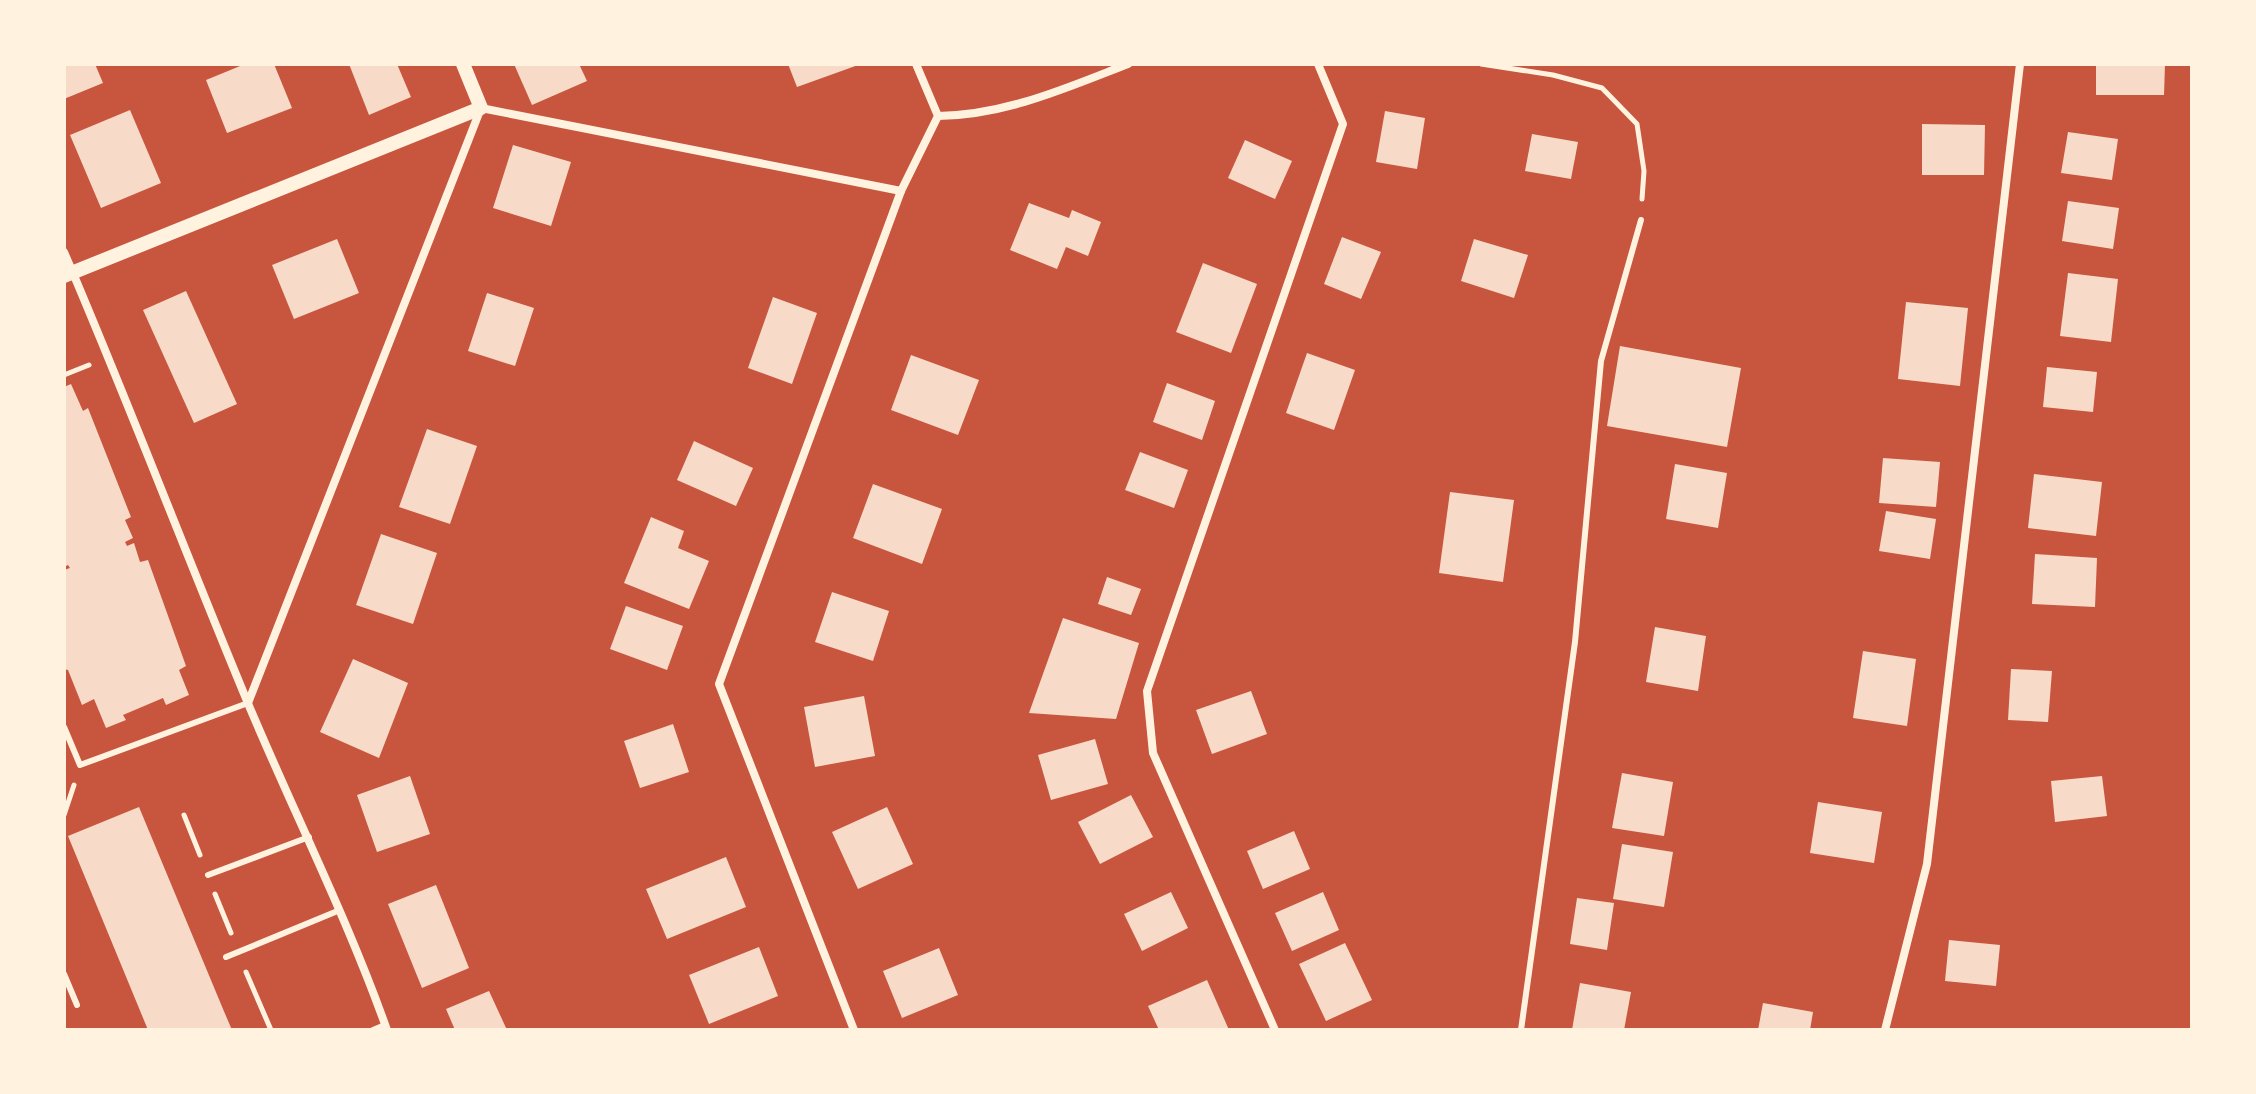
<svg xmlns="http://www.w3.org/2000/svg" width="2256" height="1094" viewBox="0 0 2256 1094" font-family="Mulish,sans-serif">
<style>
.building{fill:#f7dbc8}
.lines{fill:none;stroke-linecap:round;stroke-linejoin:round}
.path{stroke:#fff3e0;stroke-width:5}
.service{stroke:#fff3e0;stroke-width:6}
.minor{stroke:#fff3e0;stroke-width:8}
.tertiary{stroke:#fff3e0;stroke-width:14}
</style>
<rect width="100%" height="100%" fill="#c8553d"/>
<!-- building -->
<g class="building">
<path d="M64 64H95L103 83 64 99Z"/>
<path d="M245 64H274L292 108 227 133 206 80Z"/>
<path d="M349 64H397L411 97 369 115Z"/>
<path d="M514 64H579L587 81 532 105Z"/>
<path d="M788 64H861L797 87Z"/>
<path d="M2096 64H2165L2164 95H2096Z"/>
<path d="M130 110 161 183 101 208 70 135Z"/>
<path d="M1385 111 1425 118 1417 169 1376 162Z"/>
<path d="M1922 124 1985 125 1984 175H1922Z"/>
<path d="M2068 132 2118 139 2112 180 2061 173Z"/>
<path d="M1532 134 1578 142 1571 179 1525 171Z"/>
<path d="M1245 140 1292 161 1275 199 1228 178Z"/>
<path d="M513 145 571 162 551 226 493 208Z"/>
<path d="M2068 201 2119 208 2113 249 2062 241Z"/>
<path d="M1029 203 1069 218 1072 210 1101 222 1088 256 1066 247 1057 269 1010 250Z"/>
<path d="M1342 237 1381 252 1361 299 1324 284Z"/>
<path d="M337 239 359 293 294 319 272 265Z"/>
<path d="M1474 239 1528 255 1514 298 1461 281Z"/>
<path d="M1203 263 1257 284 1231 353 1176 332Z"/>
<path d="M2068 273 2118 279 2111 342 2060 336Z"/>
<path d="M186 291 237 404 194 423 143 310Z"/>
<path d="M487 293 534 308 515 366 468 351Z"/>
<path d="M773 297 817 313 792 384 748 368Z"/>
<path d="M1906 302 1968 308 1960 386 1898 379Z"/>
<path d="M1620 346 1741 368 1727 447 1607 426Z"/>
<path d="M1307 353 1355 370 1334 430 1286 413Z"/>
<path d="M911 355 979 380 958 435 891 410Z"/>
<path d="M2047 367 2097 372 2093 412 2043 407Z"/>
<path d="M1167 383 1215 401 1202 440 1153 422Z"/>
<path d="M71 384 83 411 88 408 131 517 125 520 133 538 125 542 127 546 134 543 140 562 148 560 186 666 179 670 189 695 166 705 163 698 123 715 126 720 106 728 94 699 82 705 68 670 64 669V570L70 568 68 565 64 567V387Z"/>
<path d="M427 429 477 446 450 524 399 507Z"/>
<path d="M694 441 753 468 736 506 677 480Z"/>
<path d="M1140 452 1188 470 1174 508 1125 490Z"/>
<path d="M1883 458 1940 462 1936 507 1879 503Z"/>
<path d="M1675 464 1727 473 1718 528 1666 519Z"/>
<path d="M2034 474 2102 482 2096 536 2028 528Z"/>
<path d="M873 484 942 509 922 564 853 538Z"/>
<path d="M1450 492 1514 500 1503 582 1439 573Z"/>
<path d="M1886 511 1936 519 1930 559 1879 551Z"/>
<path d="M651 517 684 531 678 548 709 561 689 609 624 583Z"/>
<path d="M381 534 437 553 413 624 356 605Z"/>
<path d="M2035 554 2097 558 2095 607 2032 604Z"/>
<path d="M1107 577 1141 589 1131 615 1098 604Z"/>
<path d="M832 592 889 611 873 661 815 642Z"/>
<path d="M626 606 683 626 667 670 610 649Z"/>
<path d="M1063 618 1139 643 1116 719 1029 713Z"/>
<path d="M1655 627 1706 636 1698 691 1646 682Z"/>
<path d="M1863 651 1916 659 1907 726 1853 718Z"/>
<path d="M353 659 408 683 379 758 320 732Z"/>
<path d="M2011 669 2052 671 2048 722 2008 720Z"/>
<path d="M1251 691 1267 734 1212 754 1196 710Z"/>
<path d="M864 696 875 756 815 767 804 707Z"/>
<path d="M673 724 689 772 640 788 624 741Z"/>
<path d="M1095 739 1108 784 1051 800 1038 755Z"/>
<path d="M1622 773 1673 782 1664 836 1612 828Z"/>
<path d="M410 776 430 834 377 852 357 795Z"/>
<path d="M2102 776 2107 816 2055 822 2051 781Z"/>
<path d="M1131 795 1153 837 1100 864 1078 822Z"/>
<path d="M1818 802 1882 812 1874 863 1810 853Z"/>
<path d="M139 807 223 1009 232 1030H148L68 836Z"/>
<path d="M887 807 913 864 858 889 832 832Z"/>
<path d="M1294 831 1310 869 1263 889 1247 851Z"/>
<path d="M1622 844 1673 852 1664 907 1613 899Z"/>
<path d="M726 857 746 907 667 939 646 889Z"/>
<path d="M436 885 469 968 422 988 388 904Z"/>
<path d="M1171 892 1188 928 1142 951 1124 914Z"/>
<path d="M1323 892 1339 930 1292 951 1275 913Z"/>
<path d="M1577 898 1614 903 1607 950 1570 944Z"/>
<path d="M1949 940 2000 945 1996 986 1945 981Z"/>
<path d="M1345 943 1372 1000 1326 1021 1299 964Z"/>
<path d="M759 947 778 996 709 1024 689 975Z"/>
<path d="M939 948 958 995 902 1018 883 971Z"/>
<path d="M1207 980 1229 1030H1159L1148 1006Z"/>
<path d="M1580 983 1631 992 1624 1030H1572Z"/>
<path d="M489 991 507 1030H455L446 1009Z"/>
<path d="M1763 1003 1813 1012 1810 1030H1758Z"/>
</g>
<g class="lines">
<!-- path -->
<g class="path">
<path d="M1481 64 1553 75 1602 88 1637 124 1644 171 1642 199"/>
<path d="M64 375 89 365"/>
<path d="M64 815 74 785"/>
<path d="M184 815 200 855"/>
<path d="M215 894 231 933"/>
<path d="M246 972 271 1030"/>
</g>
<!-- service -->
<g class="service">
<path d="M64 727 80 765 248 703"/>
<path d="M208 875 309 837"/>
<path d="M226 957 340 910"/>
<path d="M64 974 77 1005"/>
<path d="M373 1030 385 1025"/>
<path d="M1521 1030 1575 642 1601 361 1641 220"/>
</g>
<!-- minor -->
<g class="minor">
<path d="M938 116C1006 115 1066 88 1128 64"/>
<path d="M64 252C128 401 185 552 247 701 293 811 347 917 387 1030"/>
<path d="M248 703 481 108 901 191"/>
<path d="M854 1030 719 684 901 191 938 116 916 64"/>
<path d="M1275 1030 1153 753 1147 691 1343 124 1318 64"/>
<path d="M1885 1030 1927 864 2020 64"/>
</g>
<!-- tertiary -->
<path class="tertiary" d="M64 276 481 108 463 64"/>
</g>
<!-- border -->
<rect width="2256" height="1094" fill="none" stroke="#fff3e0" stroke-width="132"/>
</svg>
